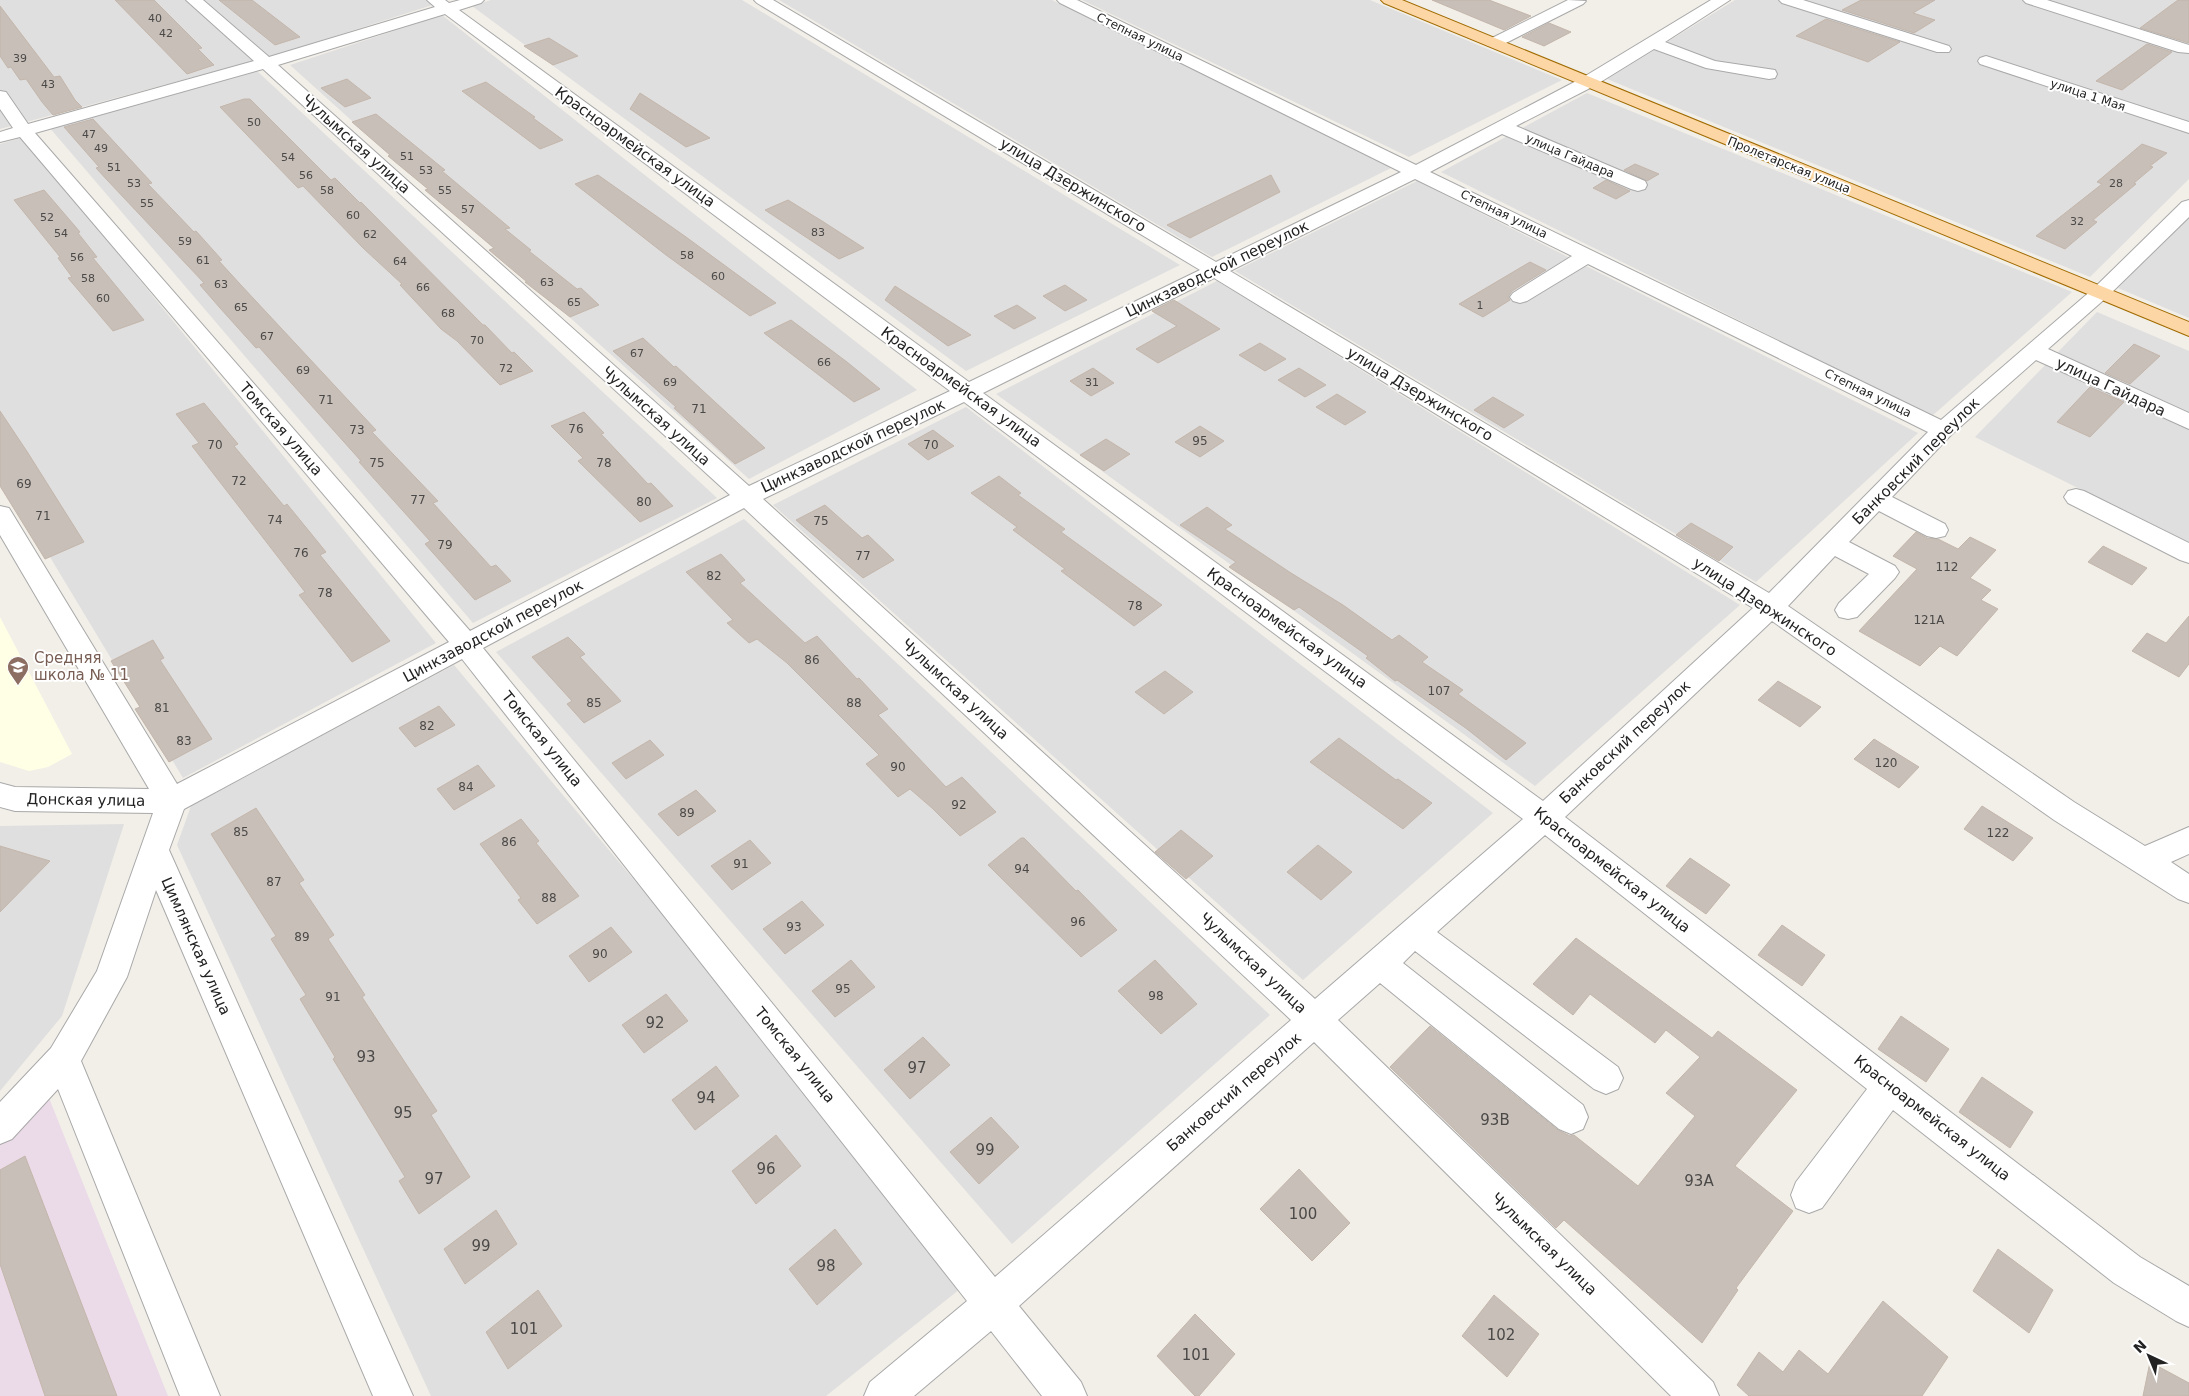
<svg xmlns="http://www.w3.org/2000/svg" width="2189" height="1396" viewBox="0 0 2189 1396" font-family="'DejaVu Sans',sans-serif">
<style>
.residential{fill:#e0dfdf}
.industrial{fill:#ebdbe8}
.education{fill:#ffffe5}
.building{fill:#c7bfb8;stroke:#c4b6ab}
.lines{fill:none;stroke-linecap:round;stroke-linejoin:round}
.minor-casing{stroke:#a9a9a9;stroke-width:2}
.major-casing{stroke:#a06b00;stroke-width:2}
.minor{fill:#fff;fill-rule:evenodd}
.major{fill:#fcd6a4;fill-rule:evenodd}
.labels{text-anchor:middle;stroke-width:4;stroke-linejoin:round;paint-order:stroke}
.far-number-label{font-size:11px;fill:#4b4948}
.far-street-label{font-size:12px;fill:#222;stroke:#fff}
.number-label{font-size:12px;fill:#4b4948}
.street-label{font-size:15px;fill:#222;stroke:#fff}
.education-label{font-size:15px;fill:#785e54;stroke:#fff;text-anchor:start}
.near-number-label{font-size:15px;fill:#4b4948}
</style>
<rect width="100%" height="100%" fill="#f2efe9"/>
<!-- residential -->
<g class="residential">
<path d="M0 0H448L279 54 0 129Z"/>
<path d="M491 0H742L1180 265 966 371 472 6Z"/>
<path d="M779 0H1052L1393 167 1212 257Z"/>
<path d="M1082 0H1370L1562 80 1409 157Z"/>
<path d="M1735 0H2189V179L2090 277 1607 79Z"/>
<path d="M442 15 917 390 749 479 290 65Z"/>
<path d="M257 71 717 498 473 623 49 127Z"/>
<path d="M1587 93 2072 292 1932 416 1441 172Z"/>
<path d="M23 137 436 643 183 778 0 474V144Z"/>
<path d="M1417 181 1918 433 1756 582 1235 271Z"/>
<path d="M2189 214V318L2118 288Z"/>
<path d="M1217 281 1740 605 1535 786 996 394Z"/>
<path d="M2097 312 2189 351V543L1975 437Z"/>
<path d="M966 407 1493 813 1303 980 773 505Z"/>
<path d="M744 519 1270 1015 1012 1244 496 652Z"/>
<path d="M454 665 970 1281 826 1396H431L177 845 191 806Z"/>
<path d="M124 824 62 1016 0 1091V826Z"/>
</g>
<!-- industrial -->
<path class="industrial" d="M49 1098 168 1396H0V1145Z"/>
<!-- education -->
<path class="education" d="M0 617 72 754 48 767 29 771 0 762Z"/>
<!-- building -->
<g class="building">
<path d="M115 0H154L202 48 198 49 214 65 187 74Z"/>
<path d="M219 0H252L300 37 275 45Z"/>
<path d="M1432 0H1489L1531 16 1504 30Z"/>
<path d="M1861 0H1935L1913 13 1935 20 1914 33 1842 10Z"/>
<path d="M2178 0H2189V43L2140 28Z"/>
<path d="M0 6 54 77 60 76 75 100 82 107 53 115 42 102 26 79 20 80 11 67 8 68 0 56Z"/>
<path d="M1826 19 1900 42 1868 62 1796 36Z"/>
<path d="M1549 23 1571 32 1544 46 1522 37Z"/>
<path d="M549 38 578 56 553 65 524 46Z"/>
<path d="M2147 44 2172 52 2122 90 2096 81Z"/>
<path d="M347 79 371 98 345 107 321 88Z"/>
<path d="M486 82 535 117 533 118 563 140 540 149 462 91Z"/>
<path d="M640 93 710 138 686 147 630 109Z"/>
<path d="M244 99H250L331 180 335 178 360 203 361 202 483 325H485L512 353 514 352 533 371 500 385 457 341 441 329 400 285 402 284 363 248 303 186 298 188 220 107Z"/>
<path d="M376 114 445 170 442 171 510 228 505 229 531 250 529 251 577 289 581 288 599 305 570 317 525 282H527L489 250 494 248 425 190 428 189 388 156 390 155 352 122Z"/>
<path d="M93 119 152 183 148 184 194 232 196 231 222 260 219 261 240 284 376 430 372 432 438 501 433 503 491 567 496 565 511 581 475 600 425 544 430 541 359 462 361 461 259 347 256 348 220 308 200 285 204 283 108 181 96 168 99 167 64 127Z"/>
<path d="M2142 144 2167 153 2150 166 2153 167 2134 183 2136 184 2093 220 2097 222 2065 249 2036 236 2102 184 2097 182Z"/>
<path d="M1635 164 1659 174 1647 181 1624 170Z"/>
<path d="M598 175 686 237 776 303 750 316 666 255 575 184Z"/>
<path d="M1271 175 1280 192 1190 238 1167 225Z"/>
<path d="M1606 180 1630 191 1616 199 1593 188Z"/>
<path d="M44 190 80 232 78 233 97 257 93 258 144 320 113 331 68 278 72 277 58 258 60 257 14 200Z"/>
<path d="M788 200 822 221 864 248 839 259 765 210Z"/>
<path d="M1530 262 1546 270 1512 291 1508 297 1510 300 1483 317 1459 304Z"/>
<path d="M1065 285 1087 300 1065 311 1043 296Z"/>
<path d="M895 286 971 335 948 346 885 300Z"/>
<path d="M1174 300 1220 329 1158 363 1136 349 1177 326 1152 311Z"/>
<path d="M1017 305 1036 318 1014 329 994 316Z"/>
<path d="M791 320 847 362 880 389 854 402 764 333Z"/>
<path d="M643 338 674 367 676 366 765 448 735 464 674 408 676 407 613 351Z"/>
<path d="M1260 343 1286 359 1265 371 1239 355Z"/>
<path d="M2134 344 2160 356 2130 384 2105 373Z"/>
<path d="M1093 368 1114 383 1091 396 1070 381Z"/>
<path d="M1299 368 1326 385 1305 397 1278 380Z"/>
<path d="M2090 387 2124 402 2090 437 2057 422Z"/>
<path d="M1337 394 1366 412 1345 425 1316 407Z"/>
<path d="M1493 397 1524 415 1504 428 1474 410Z"/>
<path d="M204 403 238 444 234 446 284 506 287 504 326 552 320 555 390 641 352 662 299 595 305 592 192 446 199 443 176 414Z"/>
<path d="M0 411 28 453 84 542 45 559 0 486Z"/>
<path d="M584 412 604 433 601 434 648 484 651 483 673 506 640 522 578 461 583 458 551 426Z"/>
<path d="M1200 426 1224 441 1200 457 1175 442Z"/>
<path d="M933 430 954 446 928 460 908 444Z"/>
<path d="M1106 439 1130 454 1104 471 1080 455Z"/>
<path d="M999 476 1021 493 1018 495 1065 529 1061 532 1162 605 1134 626 1061 571 1065 569 1013 530 1017 527 971 493Z"/>
<path d="M825 505 862 538 868 535 894 560 863 578 796 520Z"/>
<path d="M1207 507 1232 525 1225 529 1291 573 1343 605 1392 640 1399 635 1428 657 1422 662 1463 690 1458 694 1526 743 1506 760 1467 729 1397 680 1395 681 1366 658 1368 656 1299 607 1294 610 1229 567 1236 562 1180 525Z"/>
<path d="M1691 523 1733 547 1719 561 1676 535Z"/>
<path d="M1916 532 1927 538 1938 539 1958 549 1970 537 1996 550 1970 578 1991 590 1981 600 1998 609 1957 656 1940 646 1920 666 1859 631 1917 569 1893 556Z"/>
<path d="M2103 546 2147 568 2132 585 2088 562Z"/>
<path d="M721 554 745 580 740 583 805 643 817 636 857 679 859 678 888 709 878 715 946 787 962 777 996 812 960 836 932 808 910 789 898 797 866 764 879 755 787 663 757 639 749 643 727 623 733 620 686 572Z"/>
<path d="M2189 616V664L2179 677 2132 651 2147 633 2166 643Z"/>
<path d="M568 637 585 654 580 657 621 701 584 723 567 704 572 701 532 657Z"/>
<path d="M153 640 164 658 160 660 212 739 169 762 135 709 140 707 111 661Z"/>
<path d="M1165 671 1193 692 1164 714 1135 692Z"/>
<path d="M1778 681 1821 707 1800 727 1758 700Z"/>
<path d="M439 706 455 725 415 747 399 728Z"/>
<path d="M1339 738 1396 780 1398 779 1432 803 1403 829 1310 762Z"/>
<path d="M1874 739 1919 767 1899 788 1854 759Z"/>
<path d="M650 740 664 755 626 779 612 763Z"/>
<path d="M478 765 495 786 454 810 437 789Z"/>
<path d="M696 790 716 811 678 836 658 814Z"/>
<path d="M1982 806 2033 838 2013 861 1964 829Z"/>
<path d="M256 808 304 880 299 883 334 935 328 939 365 995 362 997 437 1111 431 1115 470 1177 419 1214 399 1181 405 1177 333 1059 335 1057 300 999 306 995 271 939 276 936 211 834Z"/>
<path d="M521 819 539 841 536 843 579 896 537 924 518 900 521 898 480 844Z"/>
<path d="M1181 830 1213 856 1186 879 1155 852Z"/>
<path d="M1021 838H1024L1076 891 1078 890 1117 930 1081 957 988 865Z"/>
<path d="M750 840 771 863 732 890 711 866Z"/>
<path d="M1318 845 1352 872 1321 900 1287 872Z"/>
<path d="M0 846 50 861 0 912Z"/>
<path d="M1690 858 1730 885 1706 914 1666 886Z"/>
<path d="M802 901 824 925 785 954 763 929Z"/>
<path d="M1782 925 1825 955 1802 986 1758 955Z"/>
<path d="M611 927 632 952 589 982 569 956Z"/>
<path d="M1576 938 1712 1038 1718 1031 1797 1090 1735 1166 1793 1211 1736 1288 1738 1290 1702 1343 1564 1220 1556 1228 1390 1067 1430 1026 1558 1130 1570 1136 1574 1135 1638 1186 1695 1116 1666 1093 1700 1057 1666 1030 1655 1043 1590 994 1573 1015 1533 984Z"/>
<path d="M851 960 875 987 835 1017 812 991Z"/>
<path d="M1155 960 1197 1004 1161 1034 1118 991Z"/>
<path d="M666 994 688 1021 644 1053 622 1025Z"/>
<path d="M1901 1016 1949 1049 1926 1082 1878 1049Z"/>
<path d="M923 1037 950 1065 910 1099 884 1070Z"/>
<path d="M716 1066 739 1096 695 1130 672 1100Z"/>
<path d="M1982 1077 2033 1112 2010 1148 1959 1112Z"/>
<path d="M991 1117 1019 1147 979 1184 950 1152Z"/>
<path d="M776 1135 801 1166 756 1204 732 1171Z"/>
<path d="M25 1156 117 1396H45L0 1264V1170Z"/>
<path d="M1299 1169 1350 1223 1312 1261 1260 1209Z"/>
<path d="M496 1210 517 1244 465 1284 444 1249Z"/>
<path d="M835 1229 862 1264 817 1305 789 1269Z"/>
<path d="M1998 1249 2053 1290 2029 1333 1973 1291Z"/>
<path d="M538 1290 562 1326 508 1369 486 1332Z"/>
<path d="M1494 1295 1539 1334 1507 1377 1462 1336Z"/>
<path d="M1883 1301 1948 1357 1922 1396H1749L1737 1385 1759 1352 1783 1372 1799 1350 1828 1374Z"/>
<path d="M1195 1314 1235 1354 1199 1396H1195L1157 1356Z"/>
<path d="M2150 1362 2189 1383V1396H2143Z"/>
</g>
<g class="lines">
<!-- minor casing -->
<g class="minor-casing">
<g id="minor">
<path d="M186 0H203L269 57 435 7 427 0H445L449 3 460 0H484L481 3 459 10 969 382 1200 270 757 3 754 0H773L1216 262 1401 172 1060 3 1057 0H1077L1416 165 1582 78 1711 0H1730L1665 42 1715 61 1775 70 1777 74 1775 78 1769 79 1706 68 1654 49 1594 86 1516 126 1645 181 1647 185 1645 189 1638 191 1631 189 1502 134 1430 172 1941 420 2093 289 2182 202 2189 200V217L2107 297 2048 349 2189 413V429L2036 360 1951 435 1892 497 1945 524 1948 530 1945 536 1936 538 1927 536 1879 511 1849 542 1895 566 1899 572 1895 578 1857 617 1848 619 1839 617 1835 610 1839 603 1869 574 1835 556 1788 606 2074 802 2145 846 2189 827V854L2171 862 2189 874V903L2178 899 2054 820 1772 621 1565 817 2140 1257 2189 1286V1327L2176 1321 2114 1283 1893 1110 1822 1208 1809 1213 1796 1208 1791 1195 1796 1182 1867 1089 1545 835 1437 932 1618 1067 1623 1078 1618 1089 1606 1094 1594 1089 1415 951 1403 963 1583 1105 1588 1117 1583 1129 1571 1134 1559 1129 1380 983 1338 1020 1713 1382 1719 1396H1671L1314 1042 1019 1306 1081 1382 1087 1396H1042L991 1331 914 1396H864L870 1382 967 1301 462 659 184 809 169 850 413 1396H373L156 890 127 977 81 1061 220 1396H180L58 1089 12 1139 0 1144V1102L51 1048 97 971 153 813 15 811 0 807V783L15 787 149 789 0 535V506L9 508 177 784 449 642 20 137 0 142V132L13 128 0 109V91L6 92 28 124 254 61ZM445 14 950 391 749 486 278 65ZM263 69 730 495 470 631 35 133ZM1415 179 1572 256 1513 293 1510 297 1513 301 1520 303 1527 301 1588 264 1928 432 1769 593 1230 271ZM1214 278 1753 608 1543 801 983 393ZM964 402 1523 819 1315 999 763 499ZM744 508 1291 1020 995 1277 483 648Z"/>
<path d="M1568 0 1586 1 1583 4 1500 46H1488L1486 43 1488 40Z"/>
<path d="M1779 0H1803L1949 46 1951 49 1949 52H1937L1782 3Z"/>
<path d="M2023 0H2047L2189 45V53L2178 52 2026 3Z"/>
<path d="M1986 56 2189 122V133L1980 64 1978 61 1980 58Z"/>
<path d="M2076 489 2084 491 2189 543V563L2180 560 2068 503 2064 497 2068 491Z"/>
</g>
</g>
<!-- major casing -->
<g class="major-casing">
<path id="major" d="M1381 0H1402L2189 322V336L1384 3Z"/>
</g>
<!-- minor -->
<use href="#minor" class="minor"/>
<!-- major -->
<use href="#major" class="major"/>
</g>
<!-- icons -->
<defs>
<g id="school-pin" transform="scale(1.125)"><path d="M0 17L-7.5 6A9.5 9.5 0 1 1 7.5 6Z" fill="#8d6e63" stroke="#fff"/><path d="M0-5L7-2L0 1L-7-2ZM-4 1L0 2.5L4 1V4Q0 6-4 4Z" fill="#fff"/></g>
</defs>
<g fill-rule="evenodd">
<use href="#school-pin" x="18" y="667"/>
</g>
<g class="labels">
<!-- far-number labels -->
<g class="far-number-label">
<text x="155" y="22">40</text>
<text x="166" y="37">42</text>
<text x="20" y="62">39</text>
<text x="48" y="88">43</text>
<text x="254" y="126">50</text>
<text x="89" y="138">47</text>
<text x="101" y="152">49</text>
<text x="407" y="160">51</text>
<text x="288" y="161">54</text>
<text x="114" y="171">51</text>
<text x="426" y="174">53</text>
<text x="306" y="179">56</text>
<text x="134" y="187">53</text>
<text x="2116" y="187">28</text>
<text x="327" y="194">58</text>
<text x="445" y="194">55</text>
<text x="147" y="207">55</text>
<text x="468" y="213">57</text>
<text x="353" y="219">60</text>
<text x="47" y="221">52</text>
<text x="2077" y="225">32</text>
<text x="818" y="236">83</text>
<text x="61" y="237">54</text>
<text x="370" y="238">62</text>
<text x="185" y="245">59</text>
<text x="687" y="259">58</text>
<text x="77" y="261">56</text>
<text x="203" y="264">61</text>
<text x="400" y="265">64</text>
<text x="718" y="280">60</text>
<text x="88" y="282">58</text>
<text x="547" y="286">63</text>
<text x="221" y="288">63</text>
<text x="423" y="291">66</text>
<text x="103" y="302">60</text>
<text x="574" y="306">65</text>
<text x="1480" y="309">1</text>
<text x="241" y="311">65</text>
<text x="448" y="317">68</text>
<text x="267" y="340">67</text>
<text x="477" y="344">70</text>
<text x="637" y="357">67</text>
<text x="824" y="366">66</text>
<text x="506" y="372">72</text>
<text x="303" y="374">69</text>
<text x="670" y="386">69</text>
<text x="1092" y="386">31</text>
</g>
<!-- far-street labels -->
<g class="far-street-label">
<text transform="translate(1140 37) rotate(26)" y="4">Степная улица</text>
<text transform="translate(2088 95) rotate(18)" y="4">улица 1 Мая</text>
<text transform="translate(1570 156) rotate(23)" y="4">улица Гайдара</text>
<text transform="translate(1789 165) rotate(22)" y="4">Пролетарская улица</text>
<text transform="translate(1504 214) rotate(26)" y="4">Степная улица</text>
<text transform="translate(1868 393) rotate(26)" y="4">Степная улица</text>
</g>
<!-- number labels -->
<g class="number-label">
<text x="326" y="404">71</text>
<text x="699" y="413">71</text>
<text x="576" y="433">76</text>
<text x="357" y="434">73</text>
<text x="1200" y="445">95</text>
<text x="215" y="449">70</text>
<text x="931" y="449">70</text>
<text x="377" y="467">75</text>
<text x="604" y="467">78</text>
<text x="239" y="485">72</text>
<text x="24" y="488">69</text>
<text x="418" y="504">77</text>
<text x="644" y="506">80</text>
<text x="43" y="520">71</text>
<text x="275" y="524">74</text>
<text x="821" y="525">75</text>
<text x="445" y="549">79</text>
<text x="301" y="557">76</text>
<text x="863" y="560">77</text>
<text x="1947" y="571">112</text>
<text x="714" y="580">82</text>
<text x="325" y="597">78</text>
<text x="1135" y="610">78</text>
<text x="1929" y="624">121А</text>
<text x="812" y="664">86</text>
<text x="1439" y="695">107</text>
<text x="594" y="707">85</text>
<text x="854" y="707">88</text>
<text x="162" y="712">81</text>
<text x="427" y="730">82</text>
<text x="184" y="745">83</text>
<text x="1886" y="767">120</text>
<text x="898" y="771">90</text>
<text x="466" y="791">84</text>
<text x="959" y="809">92</text>
<text x="687" y="817">89</text>
<text x="241" y="836">85</text>
<text x="1998" y="837">122</text>
<text x="509" y="846">86</text>
<text x="741" y="868">91</text>
<text x="1022" y="873">94</text>
<text x="274" y="886">87</text>
<text x="549" y="902">88</text>
<text x="1078" y="926">96</text>
<text x="794" y="931">93</text>
<text x="302" y="941">89</text>
<text x="600" y="958">90</text>
<text x="843" y="993">95</text>
<text x="1156" y="1000">98</text>
<text x="333" y="1001">91</text>
</g>
<!-- street labels -->
<g class="street-label">
<text transform="translate(356 144) rotate(42)" y="5">Чулымская улица</text>
<text transform="translate(635 147) rotate(36)" y="5">Красноармейская улица</text>
<text transform="translate(1073 185) rotate(31)" y="5">улица Дзержинского</text>
<text transform="translate(1217 269) rotate(-26)" y="5">Цинкзаводской переулок</text>
<text transform="translate(961 387) rotate(36)" y="5">Красноармейская улица</text>
<text transform="translate(2111 387) rotate(25)" y="5">улица Гайдара</text>
<text transform="translate(1420 394) rotate(31)" y="5">улица Дзержинского</text>
<text transform="translate(656 416) rotate(42)" y="5">Чулымская улица</text>
<text transform="translate(281 429) rotate(49)" y="5">Томская улица</text>
<text transform="translate(853 446) rotate(-25)" y="5">Цинкзаводской переулок</text>
<text transform="translate(1916 461) rotate(-45)" y="5">Банковский переулок</text>
<text transform="translate(1765 607) rotate(33)" y="5">улица Дзержинского</text>
<text transform="translate(1287 628) rotate(36)" y="5">Красноармейская улица</text>
<text transform="translate(493 631) rotate(-28)" y="5">Цинкзаводской переулок</text>
<text transform="translate(955 689) rotate(43)" y="5">Чулымская улица</text>
<text transform="translate(542 739) rotate(51)" y="5">Томская улица</text>
<text transform="translate(1625 742) rotate(-43)" y="5">Банковский переулок</text>
<text transform="translate(86 800) rotate(1)" y="5">Донская улица</text>
<text transform="translate(1612 870) rotate(38)" y="5">Красноармейская улица</text>
<text transform="translate(196 946) rotate(66)" y="5">Цимлянская улица</text>
<text transform="translate(1253 963) rotate(43)" y="5">Чулымская улица</text>
<text transform="translate(795 1055) rotate(51)" y="5">Томская улица</text>
<text transform="translate(1234 1092) rotate(-41)" y="5">Банковский переулок</text>
<text transform="translate(1932 1118) rotate(38)" y="5">Красноармейская улица</text>
<text transform="translate(1544 1244) rotate(44)" y="5">Чулымская улица</text>
</g>
<!-- education labels -->
<g class="education-label">
<text x="34" y="663">Средняя<tspan x="34" dy="17">школа № 11</tspan></text>
</g>
<!-- near-number labels -->
<g class="near-number-label">
<text x="655" y="1028">92</text>
<text x="366" y="1062">93</text>
<text x="917" y="1073">97</text>
<text x="706" y="1103">94</text>
<text x="403" y="1118">95</text>
<text x="1495" y="1125">93В</text>
<text x="985" y="1155">99</text>
<text x="766" y="1174">96</text>
<text x="434" y="1184">97</text>
<text x="1699" y="1186">93А</text>
<text x="1303" y="1219">100</text>
<text x="481" y="1251">99</text>
<text x="826" y="1271">98</text>
<text x="524" y="1334">101</text>
<text x="1501" y="1340">102</text>
<text x="1196" y="1360">101</text>
</g>
</g>
<!-- north arrow -->
<g transform="translate(2149 1356) rotate(316)" stroke="#ffffff" stroke-width="4" paint-order="stroke">
<path d="M0-4L9 19L0 12L-9 19Z" fill="#222222"/>
<text y="-8" font-size="14" font-weight="bold" text-anchor="middle" fill="#222222">N</text>
</g>
</svg>
